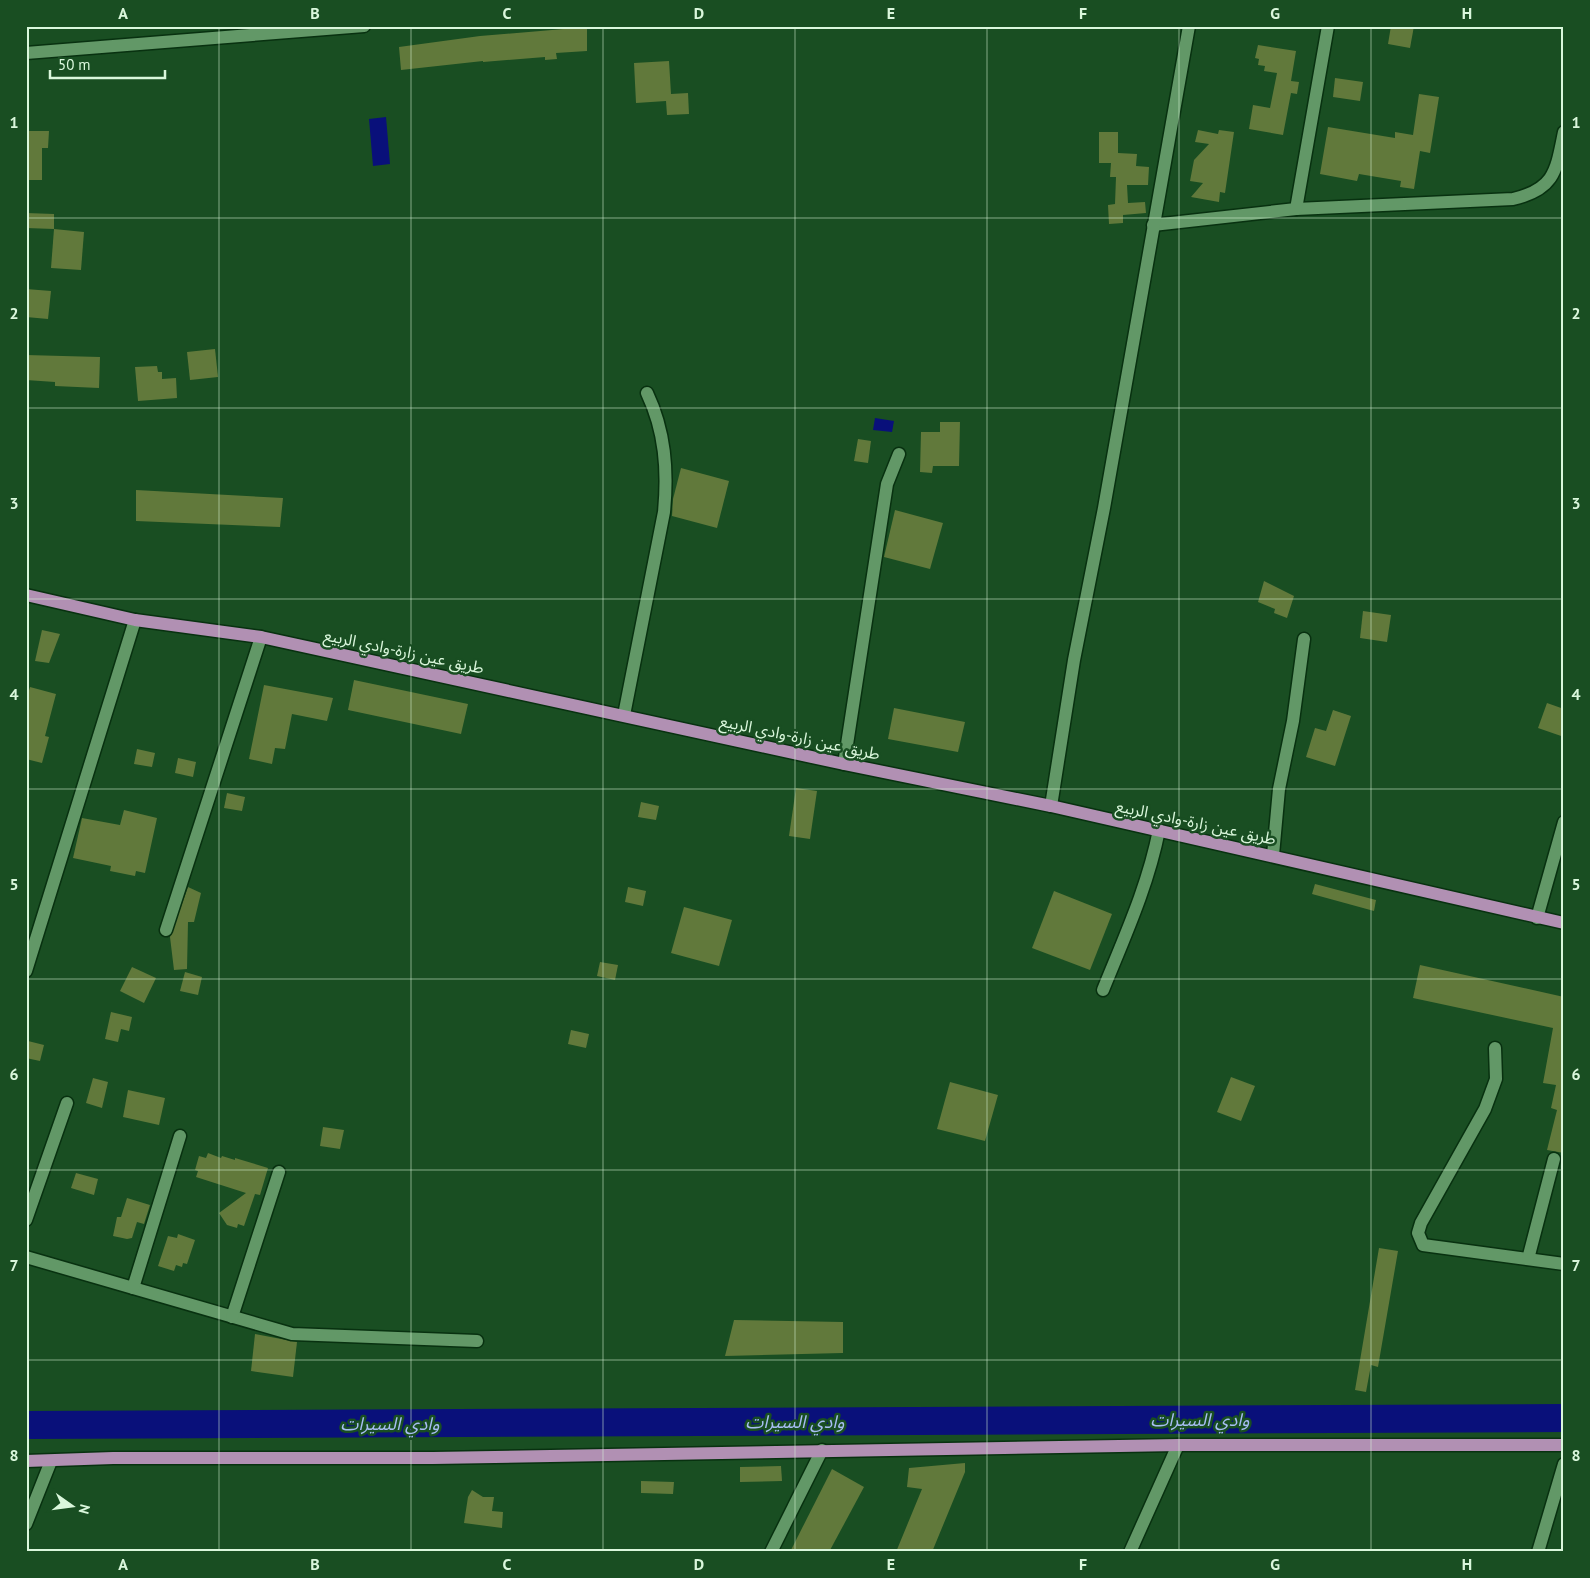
<svg xmlns="http://www.w3.org/2000/svg" width="1590" height="1578" viewBox="0 0 1590 1578" font-family="'PT Sans','Noto Sans Arabic',sans-serif">
<style>
.water{fill:#09107a}
.lines{fill:none;stroke-linecap:round;stroke-linejoin:round}
.river{stroke:#09107a;stroke-width:28}
.building{fill:#61793b}
.minor-casing{stroke:#083110;stroke-width:15}
.major-casing{stroke:#083110;stroke-width:15}
.minor{stroke:#629867;stroke-width:12}
.major{stroke:#b190b3;stroke-width:12}
.grid{fill:none;stroke:#daf7dc;stroke-width:1;stroke-opacity:0.55}
.labels{text-anchor:middle;stroke-width:5;stroke-linejoin:round;paint-order:stroke}
.street-label{font-size:16px;fill:#daf7dc;stroke:#194e22}
.water-label{font-size:18px;font-style:italic;fill:#a7bdf3;stroke:#194e22}
.neatline{fill:none;stroke:#daf7dc;stroke-width:2}
.grid-label{font-size:16px;text-anchor:middle;font-weight:bold;fill:#daf7dc}
</style>
<rect width="100%" height="100%" fill="#194e22"/>
<!-- water -->
<g class="water">
<path d="M386 117 390 164 373 166 369 119Z"/>
<path d="M875 418 894 421 892 432 873 430Z"/>
</g>
<g class="lines">
<!-- river -->
<path class="river" d="M26 1425 1564 1418"/>
</g>
<!-- building -->
<g class="building">
<path d="M1391 26H1414L1410 48 1388 44Z"/>
<path d="M587 27V51L556 53 557 59 545 60V57L483 62V61L401 70 399 47 480 36Z"/>
<path d="M1258 45 1296 51 1291 81 1299 82 1297 94 1291 93 1283 135 1249 129 1253 105 1270 108 1277 73 1264 71 1265 66 1258 65 1259 59 1255 58Z"/>
<path d="M669 61 671 94 688 93 689 114 667 115 666 101 636 103 634 63Z"/>
<path d="M1335 78 1363 82 1360 101 1333 97Z"/>
<path d="M1419 94 1439 97 1430 153 1420 151 1414 189 1400 187 1401 181 1359 174 1357 181 1320 174 1328 127 1395 138V132L1413 135Z"/>
<path d="M1198 130 1218 134 1219 130 1234 132 1225 193 1220 192 1219 202 1191 197 1203 183 1190 181 1194 160 1209 144 1195 142Z"/>
<path d="M26 131H49L48 148H42V180H26Z"/>
<path d="M1099 132H1118V153L1137 154 1136 166 1149 167 1148 185H1127L1128 203 1145 202 1146 213 1123 215V223L1109 224 1108 205 1115 204 1116 177H1110L1111 163H1099Z"/>
<path d="M26 213 54 214V229L26 228Z"/>
<path d="M54 229 84 232 81 270 51 268Z"/>
<path d="M26 289 51 291 48 319 26 317Z"/>
<path d="M215 349 218 377 190 380 187 352Z"/>
<path d="M26 355 100 357 99 388 55 386V382L26 380Z"/>
<path d="M157 366 158 372H162V379L176 378 177 398 138 401 135 367Z"/>
<path d="M940 422H960L959 466H933L932 473 920 472 921 432H940Z"/>
<path d="M858 439 871 441 868 463 854 461Z"/>
<path d="M681 468 729 481 717 528 672 516 673 499Z"/>
<path d="M136 490 283 498 280 527 136 521Z"/>
<path d="M895 510 943 523 930 569 884 557Z"/>
<path d="M1264 581 1294 596 1287 618 1274 613 1275 609 1258 602Z"/>
<path d="M1363 611 1391 615 1387 642 1360 638Z"/>
<path d="M42 630 60 634 49 663 35 661Z"/>
<path d="M354 680 468 704 461 734 348 710Z"/>
<path d="M264 685 333 698 327 721 292 714 285 749 275 748 272 764 249 759Z"/>
<path d="M30 687 56 694 45 736 49 737 42 763 26 759V701Z"/>
<path d="M1547 703 1564 709V737L1538 728Z"/>
<path d="M894 708 965 722 958 752 888 739Z"/>
<path d="M1333 710 1351 716 1335 766 1306 757 1315 728 1326 731Z"/>
<path d="M137 749 155 753 152 767 134 764Z"/>
<path d="M178 758 196 762 193 777 175 773Z"/>
<path d="M796 788 817 791 810 839 789 836Z"/>
<path d="M227 793 245 797 242 811 224 808Z"/>
<path d="M641 802 659 806 656 820 638 817Z"/>
<path d="M124 810 157 818 145 873 136 871 135 876 110 871 111 866 73 858 82 818 120 825Z"/>
<path d="M1315 884 1376 900 1374 911 1312 894Z"/>
<path d="M188 887 201 893 194 922H188L187 969 174 970 170 937Z"/>
<path d="M628 887 646 891 643 906 625 902Z"/>
<path d="M1054 891 1112 914 1090 970 1032 948Z"/>
<path d="M684 907 732 920 719 966 671 953Z"/>
<path d="M600 962 618 965 615 980 597 976Z"/>
<path d="M1420 965 1564 997V1153L1547 1150 1557 1110 1551 1108 1556 1085 1543 1083 1553 1028 1413 998Z"/>
<path d="M132 967 156 978 144 1003 120 991Z"/>
<path d="M185 972 202 977 198 995 180 991Z"/>
<path d="M111 1012 132 1017 129 1031 121 1029 118 1042 105 1039Z"/>
<path d="M571 1030 589 1034 586 1048 568 1044Z"/>
<path d="M28 1041 44 1045 40 1061 26 1058Z"/>
<path d="M1231 1077 1255 1086 1241 1121 1217 1112Z"/>
<path d="M93 1078 108 1082 102 1108 86 1103Z"/>
<path d="M950 1082 998 1095 985 1141 937 1129Z"/>
<path d="M128 1090 165 1098 159 1125 123 1117Z"/>
<path d="M323 1127 344 1130 340 1149 320 1146Z"/>
<path d="M208 1153 221 1158 222 1156 235 1160V1158L268 1168 260 1195 255 1194 244 1226 238 1224 237 1228 227 1225 219 1213 246 1193 196 1177 198 1171 195 1170 199 1156 206 1158Z"/>
<path d="M76 1173 98 1179 94 1195 71 1188Z"/>
<path d="M127 1198 150 1205 144 1224 137 1222 132 1238 127 1239 113 1236 117 1217H121Z"/>
<path d="M178 1234 195 1240 187 1264 183 1263 182 1267 176 1265 174 1271 158 1266 168 1236 177 1238Z"/>
<path d="M1379 1248 1398 1251 1378 1367 1371 1365 1366 1392 1355 1390Z"/>
<path d="M734 1320 843 1322V1353L725 1356Z"/>
<path d="M255 1334 297 1342 293 1377 251 1371Z"/>
<path d="M965 1463V1472L932 1552H896L922 1489 907 1487 909 1468Z"/>
<path d="M781 1466 782 1481 740 1482V1467Z"/>
<path d="M832 1469 864 1487 829 1552H790Z"/>
<path d="M641 1481 674 1482 673 1494 641 1493Z"/>
<path d="M472 1490 483 1497H494L492 1511 503 1512 502 1528 464 1523 468 1497Z"/>
</g>
<g class="lines">
<!-- minor casing -->
<g class="minor-casing">
<g id="minor">
<path d="M26 53 364 26"/>
<path d="M1296 209 1513 199C1555 189 1556 171 1564 132"/>
<path d="M1153 225 1296 209 1328 26"/>
<path d="M624 715 664 512C668 470 665 431 647 393"/>
<path d="M844 764 887 484 899 454"/>
<path d="M1051 806 1074 660 1104 508 1189 26"/>
<path d="M1273 855 1279 789 1293 721 1304 639"/>
<path d="M1537 918 1564 822"/>
<path d="M166 930 261 637"/>
<path d="M26 971 135 620"/>
<path d="M1103 990C1124 938 1148 886 1159 830"/>
<path d="M1495 1048 1496 1079 1485 1109 1421 1223 1418 1233 1423 1245 1564 1264"/>
<path d="M26 1220 67 1103"/>
<path d="M26 1257 292 1334 477 1341"/>
<path d="M1528 1259 1554 1159"/>
<path d="M133 1288 180 1136"/>
<path d="M232 1317 279 1172"/>
<path d="M26 1524 51 1461"/>
<path d="M771 1552 822 1450"/>
<path d="M1130 1552 1178 1445"/>
<path d="M1538 1552 1564 1464"/>
</g>
</g>
<!-- major casing -->
<g class="major-casing">
<g id="major">
<path d="M26 595 135 620 261 637 844 764 1051 806 1564 923"/>
<path d="M26 1461 113 1458H433L1178 1445H1564"/>
</g>
</g>
<!-- minor -->
<use href="#minor" class="minor"/>
<!-- major -->
<use href="#major" class="major"/>
</g>
<!-- grid -->
<path class="grid" d="M219 26V1552M411 26V1552M603 26V1552M795 26V1552M987 26V1552M1179 26V1552M1371 26V1552M26 218H1564M26 408H1564M26 599H1564M26 789H1564M26 979H1564M26 1170H1564M26 1360H1564"/>
<g class="labels">
<!-- street labels -->
<g class="street-label">
<text transform="translate(404 651) rotate(12)" y="6">طريق عين زارة-وادي الربيع</text>
<text transform="translate(800 737) rotate(12)" y="6">طريق عين زارة-وادي الربيع</text>
<text transform="translate(1196 822) rotate(12)" y="6">طريق عين زارة-وادي الربيع</text>
</g>
<!-- water labels -->
<g class="water-label">
<text x="1200" y="1426">وادي السيرات</text>
<text x="795" y="1428">وادي السيرات</text>
<text x="390" y="1430">وادي السيرات</text>
</g>
</g>
<!-- border -->
<rect width="1590" height="1578" fill="none" stroke="#194e22" stroke-width="55"/>
<!-- north arrow -->
<g transform="translate(72 1506) rotate(104)" stroke="#194e22" stroke-width="4" paint-order="stroke">
<path d="M0-4L9 19L0 12L-9 19Z" fill="#daf7dc"/>
<text y="-8" font-size="14" font-weight="bold" text-anchor="middle" fill="#daf7dc">N</text>
</g>
<!-- scale -->
<path d="M50 70v8h115v-8" fill="none" stroke="#daf7dc" stroke-width="2.5"/>
<text x="58" y="70" font-size="15" fill="#daf7dc" stroke="#194e22" stroke-width="4" paint-order="stroke">50 m</text>
<rect x="28" y="28" width="1534" height="1522" class="neatline"/>
<g class="grid-label">
<text x="123" y="19">A</text>
<text x="315" y="19">B</text>
<text x="507" y="19">C</text>
<text x="699" y="19">D</text>
<text x="891" y="19">E</text>
<text x="1083" y="19">F</text>
<text x="1275" y="19">G</text>
<text x="1467" y="19">H</text>
<text x="14" y="128">1</text>
<text x="1576" y="128">1</text>
<text x="14" y="319">2</text>
<text x="1576" y="319">2</text>
<text x="14" y="509">3</text>
<text x="1576" y="509">3</text>
<text x="14" y="700">4</text>
<text x="1576" y="700">4</text>
<text x="14" y="890">5</text>
<text x="1576" y="890">5</text>
<text x="14" y="1080">6</text>
<text x="1576" y="1080">6</text>
<text x="14" y="1271">7</text>
<text x="1576" y="1271">7</text>
<text x="14" y="1461">8</text>
<text x="1576" y="1461">8</text>
<text x="123" y="1570">A</text>
<text x="315" y="1570">B</text>
<text x="507" y="1570">C</text>
<text x="699" y="1570">D</text>
<text x="891" y="1570">E</text>
<text x="1083" y="1570">F</text>
<text x="1275" y="1570">G</text>
<text x="1467" y="1570">H</text>
</g>
</svg>
